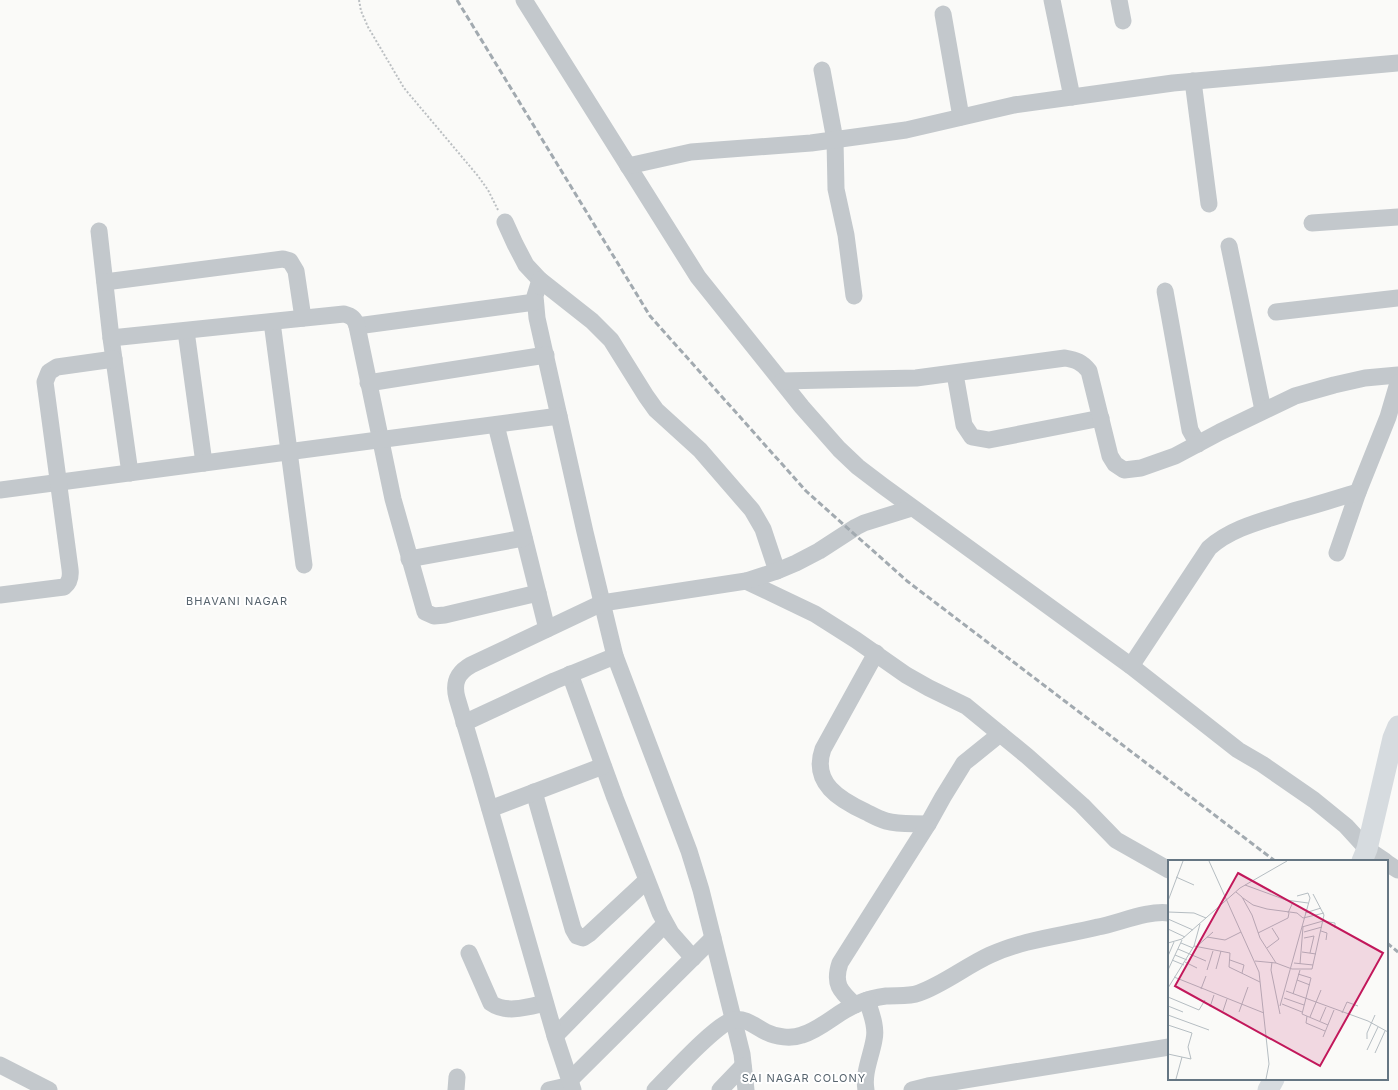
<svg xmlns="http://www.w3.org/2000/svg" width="1398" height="1090" viewBox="0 0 1398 1090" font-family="Inter,sans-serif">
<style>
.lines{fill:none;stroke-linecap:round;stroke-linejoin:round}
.path{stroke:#bbbfc2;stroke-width:2;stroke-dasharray:2 2;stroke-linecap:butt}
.minor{stroke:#c3c8cc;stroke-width:17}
.major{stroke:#d6dbdf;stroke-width:21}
.rail{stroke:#a2aab0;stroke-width:3;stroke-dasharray:6 3;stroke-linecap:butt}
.labels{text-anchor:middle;stroke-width:4;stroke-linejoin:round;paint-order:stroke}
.neighbourhood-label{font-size:11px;letter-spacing:1px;fill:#57646e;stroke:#fff}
.inset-road{fill:none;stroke:#b5bdc2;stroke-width:1}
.view{fill:#c2185b;fill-opacity:0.15;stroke:#c2185b;stroke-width:2}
.inset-edge{fill:none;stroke:#657683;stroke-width:2}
</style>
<rect width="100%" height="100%" fill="#fafaf8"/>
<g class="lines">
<!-- path -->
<path class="path" d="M359 0 361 11 368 27 404 88 478 176 488 190 498 210"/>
<!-- minor -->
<g class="minor">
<path d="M524 0 698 277 802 407 839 449 858 467 883 486 1131 666 1238 750 1262 764 1314 800 1346 826 1367 849 1385 861"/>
<path d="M1052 0 1072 97"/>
<path d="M1119 0 1123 21"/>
<path d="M943 14 961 117"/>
<path d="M822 70 835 140 836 189 846 235 854 296"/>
<path d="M1193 81 1209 204"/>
<path d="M628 166 691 152 811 143 906 130 1014 105 1173 83 1398 63"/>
<path d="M505 222 515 244 526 265 540 280 592 321 611 340 646 396 656 410 700 450 752 510 763 529 777 571"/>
<path d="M1312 223 1398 217"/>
<path d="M99 231 111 338 130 473"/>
<path d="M1229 246 1263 410"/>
<path d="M540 280 535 296 537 318 585 532 615 656 689 851 701 890 742 1054 746 1090"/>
<path d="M105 282 283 259 290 261 296 271 303 318"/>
<path d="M1165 291 1190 430 1198 444"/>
<path d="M1276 312 1398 298"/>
<path d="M272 322 304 565"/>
<path d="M357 326 535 302"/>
<path d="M186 331 204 463"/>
<path d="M111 338 344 314C352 316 355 319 357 326L393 499 425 612 434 616 445 615 538 593"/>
<path d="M955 374 964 425 972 437 989 440 1101 418"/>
<path d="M782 381 916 378 1065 358C1076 360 1082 362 1089 371L1110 456 1115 464 1124 470 1141 468 1175 456 1220 432 1295 396 1334 385 1365 378 1398 375"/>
<path d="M368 383 546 355"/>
<path d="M496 425 547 629"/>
<path d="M0 490 559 416"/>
<path d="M1337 553 1358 492 1388 417 1398 383"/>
<path d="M409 559 524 538"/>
<path d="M746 581 815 614 856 640 906 675 929 688 966 706 1027 756 1082 805 1116 840 1169 870"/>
<path d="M0 595 64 587C70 582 71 577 70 569L45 382 49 372 57 367 114 359"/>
<path d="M876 653 823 749C811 783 840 800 866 812 872 815 879 819 886 821 900 825 914 823 928 824"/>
<path d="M1131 666 1209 548C1231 528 1262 521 1290 512 1313 506 1335 499 1358 492"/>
<path d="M570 674 615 798 660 913 671 933 693 958"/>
<path d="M464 723 554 681 615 656"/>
<path d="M534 792 573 929 577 936 583 938 589 934 646 881"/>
<path d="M490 809 603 766"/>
<path d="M1387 863 1398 870"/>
<path d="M469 953 491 1003C506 1014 528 1007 545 1003"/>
<path d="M855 1005C840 991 833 984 840 963L928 824 943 797 964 763 1000 734"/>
<path d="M555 1036 665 924"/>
<path d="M0 1065 49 1090"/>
<path d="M569 1081 713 938"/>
<path d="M456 1090 457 1077"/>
<path d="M549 1090 571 1085"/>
<path d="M573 1090 555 1036 480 775 457 698C453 683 457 673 471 665L602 603 746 581 777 571 796 563 819 551 856 527 864 523 912 508"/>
<path d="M655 1090C670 1075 716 1024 733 1020 745 1017 756 1027 766 1032 776 1037 791 1039 802 1035 822 1029 837 1012 857 1004 866 1000 876 997 886 996 897 995 908 997 919 993 944 984 966 966 990 955 1025 939 1062 936 1098 927 1119 923 1148 910 1169 913"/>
<path d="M720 1090 743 1066"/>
<path d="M866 1090C863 1073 871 1057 874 1040 877 1027 871 1013 867 1000"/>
<path d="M912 1090 928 1086 1169 1047"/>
</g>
<!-- major -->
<g class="major">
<path d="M1362 861 1367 849 1393 738 1398 726"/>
<path d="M1268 1090 1274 1079"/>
</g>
<!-- rail -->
<g class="rail">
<path d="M457 0 650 316 806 491 907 581 1275 861"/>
<path d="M1387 943 1398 952"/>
</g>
</g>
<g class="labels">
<!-- neighbourhood labels -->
<g class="neighbourhood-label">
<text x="237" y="605">BHAVANI NAGAR</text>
<text x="804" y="1082">SAI NAGAR COLONY</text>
</g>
</g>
<!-- overview -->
<g transform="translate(1168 860)">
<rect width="220" height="220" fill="#fafaf8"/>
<path class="inset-road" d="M41 1 91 112 101 204 98 219M8 17 26 25M77 25 118 40 140 43M68 32 74 37 84 55 92 78 108 103M75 38 85 45 99 49 129 53 135 58 156 53M0 41 15 1M0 52 26 53 38 58M120 53 125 42M137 53 153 48M0 59 25 70M155 61 167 63V68M134 67 155 61M0 69 17 77M153 71 159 73 158 80M136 72 154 67M90 73 120 58 121 53M39 77 57 80 73 72M136 78 146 76 142 93M0 83 14 79 72 28 119 1M13 83 25 88M26 86 62 93 61 107 92 122M28 87 45 72M99 88 111 79 104 68M10 89 38 101M134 92 148 94M7 95 19 100M0 96 6 82M4 100 16 105M62 100 76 105 74 113M87 101 108 103 124 109H144L156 55 145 34M17 102 29 108M104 102 103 110 112 154M126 103 145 105M132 104 135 67M48 109 53 91M0 110 14 80M39 110 45 91M130 114 143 118 134 154 160 165M6 117 96 153M129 120 142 125M0 128 26 86 32 64M33 129 38 116M118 131 200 161 220 172M125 134 132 110M0 137 31 150 37 140M116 138 136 145M114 144 134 152M0 146 15 152M112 146 142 38 140 33 129 36M42 147 46 135M55 151 59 139M71 152 80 127M174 153 179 142 190 146M0 155 41 170M139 156 138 163 157 171M142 157 153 130M152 161 158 147M0 165 24 173 20 187 23 199 0 194M155 177 166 150M199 179V173L207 155M199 190 210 167M207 193 217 171M8 219 14 197"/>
<path class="view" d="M70 13 215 93 152 206 7 126Z"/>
<rect width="220" height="220" class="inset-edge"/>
</g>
</svg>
